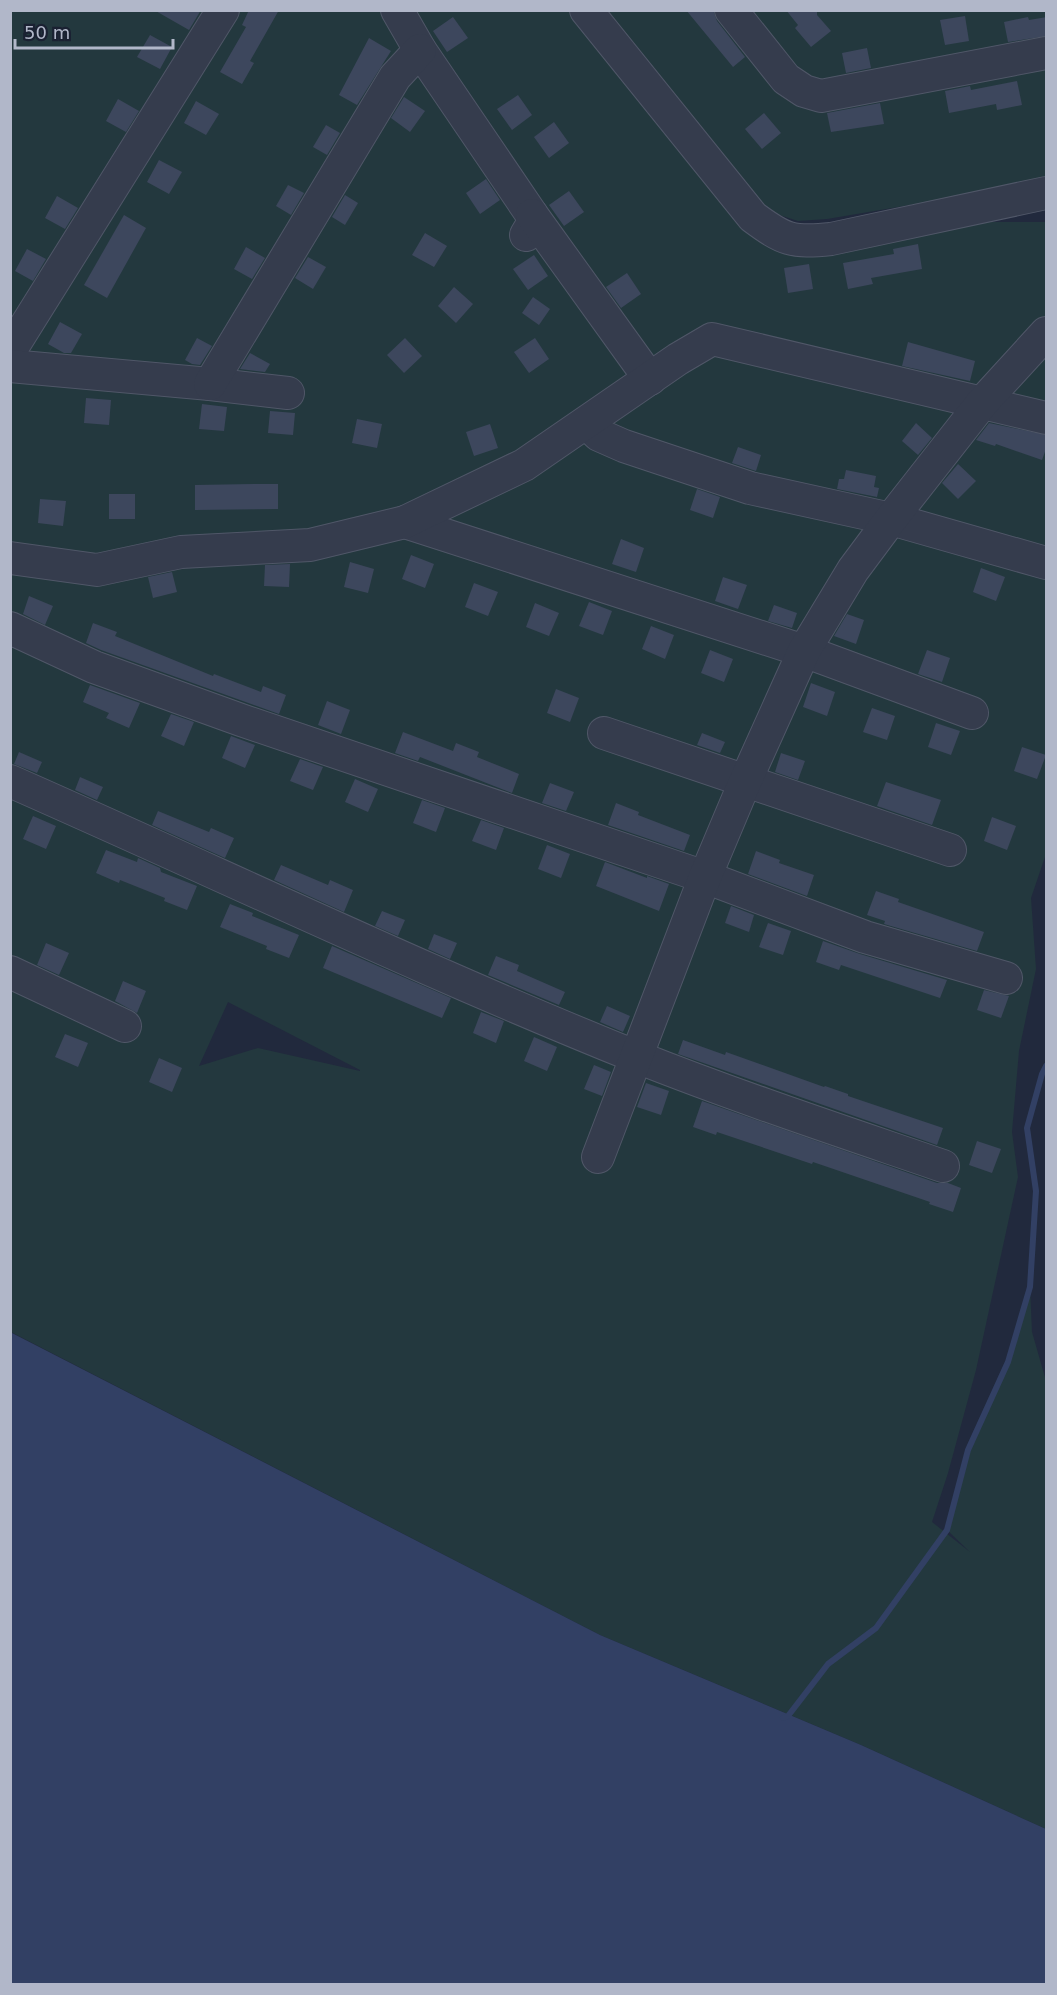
<svg xmlns="http://www.w3.org/2000/svg" width="1057" height="1995" viewBox="0 0 1057 1995" font-family="'DejaVu Sans',sans-serif">
<style>
.green{fill:#23383e;fill-rule:evenodd}
.water{fill:#324064}
.lines{fill:none;stroke-linecap:round;stroke-linejoin:round}
.stream{stroke:#324064;stroke-width:6}
.building{fill:#3d475d}
.minor-casing{stroke:#505768;stroke-width:34}
.minor{stroke:#353c4d;stroke-width:32}
</style>
<rect width="100%" height="100%" fill="#21293d"/>
<!-- green -->
<g class="green">
<path d="M10 11H570L738 217 765 238 950 222H1046V854L1031 898 1036 969 1019 1051 1012 1132 1018 1177 976 1370 948 1473 932 1522 970 1552 947 1530 968 1450 1008 1362 1030 1287 1032 1332 1046 1381V1829L861 1745 600 1635 11 1332ZM228 1002 360 1070V1071L258 1048 199 1066Z"/>
<path d="M601 11H1046V182L827 219 798 221 770 212 732 176Z"/>
</g>
<!-- water -->
<path class="water" d="M10 1332 600 1635 861 1745 1046 1829V1984H11Z"/>
<g class="lines">
<!-- stream -->
<path class="stream" d="M783 1718 788 1716 828 1664 876 1628 947 1530 968 1450 1008 1362 1030 1287 1036 1191 1027 1128 1042 1074 1046 1066"/>
</g>
<!-- building -->
<g class="building">
<path d="M154 10H201L189 30Z"/>
<path d="M249 10H279L250 61 254 63 242 84 220 72 246 27 242 25Z"/>
<path d="M686 10H713L717 21 745 57 733 67Z"/>
<path d="M786 10H817V15L831 31 811 47 795 28 798 25Z"/>
<path d="M965 16 969 41 945 45 940 20Z"/>
<path d="M453 17 468 38 447 52 433 31Z"/>
<path d="M1028 17 1029 20 1047 17V36L1008 42 1004 22Z"/>
<path d="M150 35 172 47 160 69 137 57Z"/>
<path d="M369 38 391 51 357 105 339 95Z"/>
<path d="M867 48 871 68 846 73 842 53Z"/>
<path d="M1017 81 1022 105 997 110 996 104 949 113 945 91 970 86 971 90Z"/>
<path d="M518 95 532 115 512 130 497 109Z"/>
<path d="M404 97 425 111 410 132 391 118Z"/>
<path d="M118 99 139 111 126 132 106 121Z"/>
<path d="M196 101 219 114 206 135 184 123Z"/>
<path d="M880 103 884 124 831 132 827 113Z"/>
<path d="M764 113 781 133 762 149 745 129Z"/>
<path d="M554 122 569 143 549 158 534 137Z"/>
<path d="M326 125 340 133 327 155 313 147Z"/>
<path d="M159 160 182 172 169 194 147 182Z"/>
<path d="M486 179 500 200 480 214 466 193Z"/>
<path d="M288 185 304 193 291 215 276 206Z"/>
<path d="M569 191 584 212 564 226 549 205Z"/>
<path d="M345 195 358 203 345 225 332 217Z"/>
<path d="M57 196 78 208 65 229 45 218Z"/>
<path d="M124 215 146 228 107 298 84 285Z"/>
<path d="M425 233 447 246 434 267 412 255Z"/>
<path d="M918 244 922 269 871 278 873 284 848 289 843 263 894 254 893 249Z"/>
<path d="M246 247 265 258 252 279 234 269Z"/>
<path d="M27 249 46 259 33 281 15 271Z"/>
<path d="M534 255 548 276 528 290 513 269Z"/>
<path d="M308 257 326 267 313 289 295 278Z"/>
<path d="M809 264 813 289 788 293 784 268Z"/>
<path d="M627 273 641 294 621 308 606 287Z"/>
<path d="M454 287 473 304 456 323 438 306Z"/>
<path d="M533 297 550 309 539 325 522 313Z"/>
<path d="M60 322 82 334 71 353H64L48 344Z"/>
<path d="M197 338 212 346 200 365 192 364 185 360Z"/>
<path d="M405 338 422 356 404 373 387 355Z"/>
<path d="M535 338 549 359 529 373 514 352Z"/>
<path d="M908 342 975 361 970 381 902 366Z"/>
<path d="M250 353 270 364 265 372 240 369Z"/>
<path d="M86 398 111 400 109 425 84 423Z"/>
<path d="M202 404 227 407 224 431 199 429Z"/>
<path d="M270 411 295 413 293 435 268 433Z"/>
<path d="M357 419 382 424 377 448 352 443Z"/>
<path d="M916 423 932 438 918 455 902 441Z"/>
<path d="M989 423 1047 435V446L1042 460 996 444 995 446 976 440Z"/>
<path d="M490 424 498 448 474 456 466 432Z"/>
<path d="M738 447 761 455 756 471 732 463Z"/>
<path d="M958 464 976 481 958 499 942 483Z"/>
<path d="M846 470 876 476 874 487 879 488 877 497 837 489 839 479H844Z"/>
<path d="M253 484H278V509L195 510V485Z"/>
<path d="M697 489 720 497 713 518 690 510Z"/>
<rect x="109" y="494" width="26" height="25"/>
<path d="M40 499 66 501 63 526 38 523Z"/>
<path d="M621 539 644 548 636 572 612 564Z"/>
<path d="M411 555 434 564 425 588 402 579Z"/>
<path d="M350 562 374 569 368 593 344 587Z"/>
<path d="M290 564 289 587 264 586 265 565Z"/>
<path d="M981 568 1005 577 996 601 973 592Z"/>
<path d="M172 572 177 592 153 598 148 577Z"/>
<path d="M723 577 747 585 738 609 715 601Z"/>
<path d="M474 583 498 592 488 616 465 607Z"/>
<path d="M29 596 53 606 45 625 23 614Z"/>
<path d="M589 602 612 611 603 635 579 626Z"/>
<path d="M535 603 559 613 549 636 526 627Z"/>
<path d="M774 605 797 613 792 628 768 621Z"/>
<path d="M847 614 864 620 856 644 834 636Z"/>
<path d="M93 623 117 632 115 636 213 676 214 674 261 692 263 686 286 695 279 714 101 650 86 643Z"/>
<path d="M651 626 674 635 665 659 642 649Z"/>
<path d="M710 650 733 659 724 682 701 673Z"/>
<path d="M927 650 950 658 942 682 918 674Z"/>
<path d="M811 683 835 692 827 716 803 707Z"/>
<path d="M90 685 140 703 129 728 106 718 109 713 83 702Z"/>
<path d="M556 689 579 698 570 722 547 713Z"/>
<path d="M327 701 350 710 341 734 318 725Z"/>
<path d="M872 708 895 716 887 740 863 732Z"/>
<path d="M171 714 194 722 184 746 161 736Z"/>
<path d="M936 723 960 731 951 755 928 747Z"/>
<path d="M403 732 453 751 456 743 479 752 477 757 519 774 512 793 420 757 418 761 395 753Z"/>
<path d="M702 733 725 742 720 753 697 745Z"/>
<path d="M231 736 255 745 245 768 222 758Z"/>
<path d="M1022 747 1046 755 1037 779 1014 771Z"/>
<path d="M19 752 42 762 37 773 14 764Z"/>
<path d="M781 753 805 761 798 780 775 772Z"/>
<path d="M300 759 323 767 313 790 290 781Z"/>
<path d="M80 777 103 787 97 800 75 790Z"/>
<path d="M355 779 378 789 368 812 345 802Z"/>
<path d="M886 782 941 800 932 825 877 806Z"/>
<path d="M550 783 574 792 566 811 542 803Z"/>
<path d="M422 800 445 808 436 832 413 823Z"/>
<path d="M616 803 639 812 638 815 690 835 684 851 608 825Z"/>
<path d="M158 811 209 832 211 828 234 838 225 858 152 825Z"/>
<path d="M33 816 56 826 46 849 23 839Z"/>
<path d="M992 817 1016 826 1007 850 984 841Z"/>
<path d="M481 820 504 828 496 850 472 841Z"/>
<path d="M547 845 570 854 561 878 538 869Z"/>
<path d="M106 850 137 862 138 858 160 868 161 872 197 886 187 910 164 901 165 898 120 880 119 883 96 873Z"/>
<path d="M756 851 780 860 779 863 814 875 807 896 748 874Z"/>
<path d="M605 862 647 878V876L669 884 659 911 596 886Z"/>
<path d="M281 865 328 885 330 880 353 890 344 912 274 880Z"/>
<path d="M876 891 899 899 898 902 984 932 977 951 884 924 885 921 867 915Z"/>
<path d="M230 904 253 913 252 916 299 935 289 958 266 949 267 946 220 927Z"/>
<path d="M731 906 754 915 749 932 725 923Z"/>
<path d="M382 911 405 920 398 936 375 926Z"/>
<path d="M768 923 791 931 783 955 759 947Z"/>
<path d="M434 934 457 943 450 959 428 949Z"/>
<path d="M823 941 860 954 947 980 940 998 841 965 839 970 816 962Z"/>
<path d="M46 943 69 953 59 975 37 965Z"/>
<path d="M332 946 451 998 442 1018 323 968Z"/>
<path d="M496 956 519 965 517 971 565 992 559 1005 488 975Z"/>
<path d="M123 981 146 991 137 1013 115 1001Z"/>
<path d="M984 990 1009 996 1001 1018 977 1010Z"/>
<path d="M607 1006 630 1016 623 1032 600 1022Z"/>
<path d="M481 1012 504 1021 496 1043 473 1033Z"/>
<path d="M65 1034 88 1043 78 1067 55 1057Z"/>
<path d="M534 1037 557 1047 547 1071 524 1061Z"/>
<path d="M683 1040 725 1055 726 1052 824 1087 825 1086 848 1094V1096L943 1128 937 1145 678 1054Z"/>
<path d="M159 1058 182 1068 172 1092 149 1082Z"/>
<path d="M594 1065 611 1072 602 1096 584 1089Z"/>
<path d="M646 1083 669 1091 661 1115 637 1107Z"/>
<path d="M702 1101 937 1183H948L961 1188 953 1212 929 1204 930 1202 813 1162 812 1164 717 1132 716 1135 693 1127Z"/>
<path d="M977 1141 1001 1149 992 1173 969 1165Z"/>
</g>
<g class="lines">
<!-- minor casing -->
<g class="minor-casing">
<g id="minor">
<path d="M397 10 420 50 532 215V225L526 235"/>
<path d="M586 10 753 217C784 240 792 243 831 239L1046 193"/>
<path d="M731 10 786 79 804 91 821 96 1046 53"/>
<path d="M532 215 650 379"/>
<path d="M10 351 223 10"/>
<path d="M10 366 210 384 288 393"/>
<path d="M210 384 395 77 420 50"/>
<path d="M586 423 599 435 624 446 750 488 891 519 1046 563"/>
<path d="M405 522 804 651 972 713"/>
<path d="M10 558 97 570 181 552 310 545 405 522 524 465 678 359 712 339 1046 418"/>
<path d="M10 628 94 667 241 720 705 877 865 937 1006 978"/>
<path d="M604 733 950 850"/>
<path d="M10 781C219 873 425 972 637 1057 738 1097 841 1131 943 1166"/>
<path d="M10 972 125 1026"/>
<path d="M598 1157 705 877 745 782 804 651 853 570 891 519 982 403 1046 333"/>
</g>
</g>
<!-- minor -->
<use href="#minor" class="minor"/>
</g>
<!-- border -->
<rect width="1057" height="1995" fill="none" stroke="#b1b7c9" stroke-width="24"/>
<!-- scale -->
<path d="M15 39v9h158v-9" fill="none" stroke="#b1b7c9" stroke-width="3"/>
<text x="24" y="39" font-size="18" fill="#b1b7c9" stroke="#1a2132" stroke-width="4.5" paint-order="stroke">50 m</text>
</svg>
